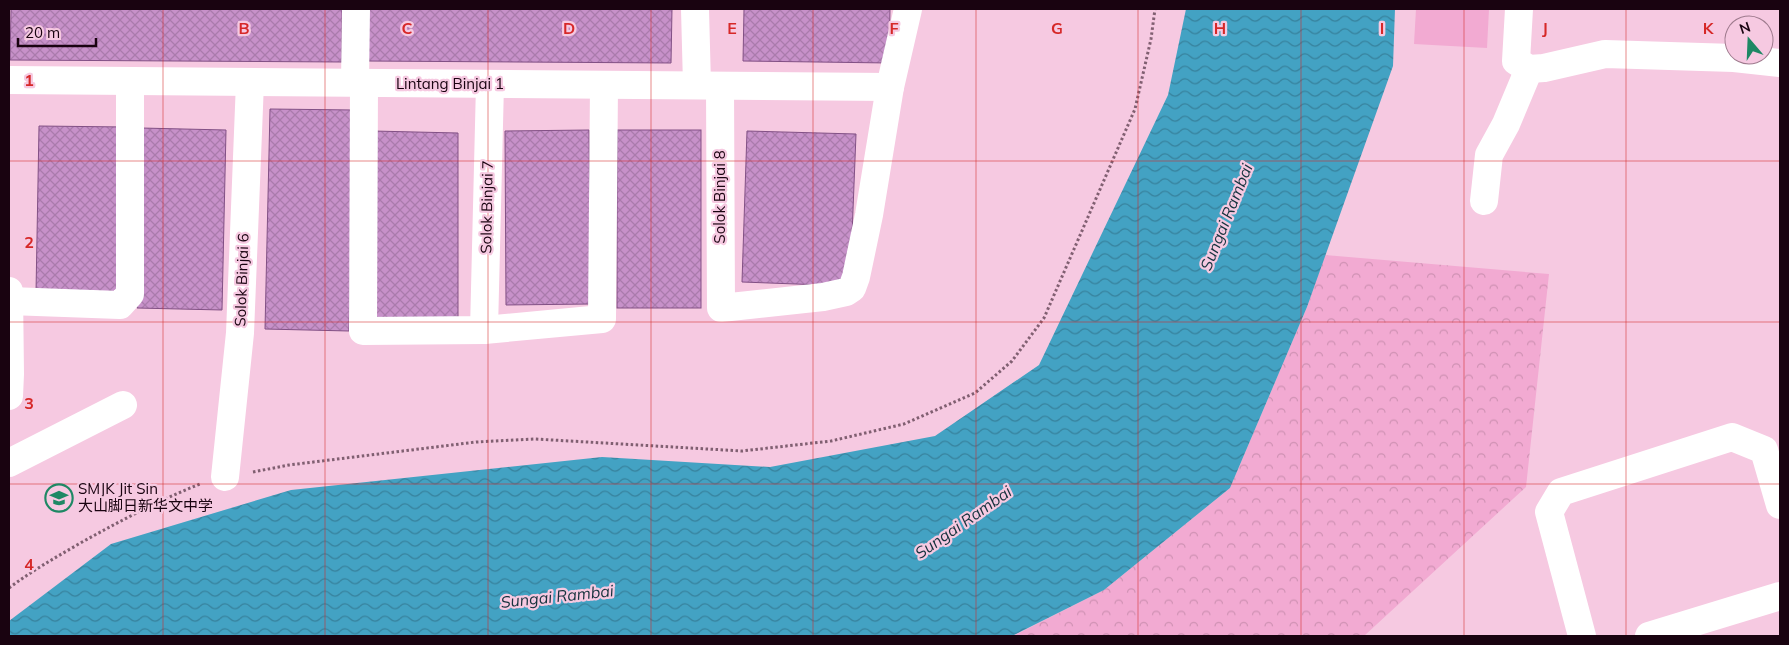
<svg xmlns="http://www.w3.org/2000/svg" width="1789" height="645" viewBox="0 0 1789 645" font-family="Mulish,'Noto Sans SC',sans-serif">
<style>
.forest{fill:url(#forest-crowns)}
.garden{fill:#f2aad2}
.water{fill:url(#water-waves)}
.building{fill:url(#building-cross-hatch);stroke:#825085}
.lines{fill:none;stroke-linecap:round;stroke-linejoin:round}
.path{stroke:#805f71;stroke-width:3;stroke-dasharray:2.5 2.5;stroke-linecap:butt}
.minor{stroke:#fff;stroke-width:28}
.grid{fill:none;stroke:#d62828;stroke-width:1;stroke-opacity:0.55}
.labels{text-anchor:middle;stroke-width:4.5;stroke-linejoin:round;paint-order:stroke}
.street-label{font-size:15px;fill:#190310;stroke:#f6c9e1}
.poi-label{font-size:15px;fill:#190310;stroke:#f6c9e1;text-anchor:start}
.water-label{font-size:16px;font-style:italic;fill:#15323d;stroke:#f6c9e1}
.grid-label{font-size:16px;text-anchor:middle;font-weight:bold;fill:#d62828;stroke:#f6c9e1;stroke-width:4.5;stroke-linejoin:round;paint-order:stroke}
</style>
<defs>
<pattern id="forest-crowns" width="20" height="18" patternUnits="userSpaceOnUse" patternTransform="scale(1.25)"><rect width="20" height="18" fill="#f2aad2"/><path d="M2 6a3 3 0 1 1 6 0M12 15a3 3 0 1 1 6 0" fill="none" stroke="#cf91b3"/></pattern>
<pattern id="water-waves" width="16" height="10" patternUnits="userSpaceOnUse" patternTransform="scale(1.25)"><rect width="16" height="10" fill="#43a2c3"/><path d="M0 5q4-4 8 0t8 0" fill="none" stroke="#37829d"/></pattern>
<pattern id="building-cross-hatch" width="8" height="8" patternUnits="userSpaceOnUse" patternTransform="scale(1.25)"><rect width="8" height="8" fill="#c791c9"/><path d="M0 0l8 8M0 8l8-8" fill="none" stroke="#aa7bac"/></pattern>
</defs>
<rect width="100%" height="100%" fill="#f6c9e1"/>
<!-- forest -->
<path class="forest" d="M1325 255 1549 274 1526 487 1364 636H1013L1104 590 1230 488 1307 307Z"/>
<!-- garden -->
<path class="garden" d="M1416 9H1489L1487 48 1414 44Z"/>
<!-- water -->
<path class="water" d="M1186 9H1395L1393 66 1307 307 1230 488 1104 590 1012 636H9V621L111 544 291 490 602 457 770 467 935 436 1039 365 1168 95Z"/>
<!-- building -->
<g class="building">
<path d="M11 9H342V62L10 60Z"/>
<path d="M366 9H672L671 63 366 61Z"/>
<path d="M744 9H890L889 63 743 61Z"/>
<path d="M270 109 354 110 349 331 265 329Z"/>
<path d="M39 126 125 127 122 293H36Z"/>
<path d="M141 128 226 130 222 310 137 308Z"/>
<path d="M589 130 591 304 506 305 505 131Z"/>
<rect x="617" y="130" width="84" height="178"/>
<path d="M373 131 458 133V318L374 321Z"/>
<path d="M747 131 856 134 850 286 742 282Z"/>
</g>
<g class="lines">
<!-- path -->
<g class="path">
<path d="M253 472 289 465 476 442 535 439 742 451 831 441 904 424 975 393 1012 361 1044 318 1135 109 1151 39 1155 9"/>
<path d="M9 588C33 570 58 556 84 541 122 520 160 500 200 484"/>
</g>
<!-- minor -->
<g class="minor">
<path d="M695 9 697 85"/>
<path d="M1519 9 1516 61 1529 69 1544 68 1605 54 1734 58 1780 63"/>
<path d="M9 80 890 87"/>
<path d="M355 83 356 9"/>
<path d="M364 83 363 331 484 330 602 319 604 85"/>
<path d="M720 86 721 308 823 297 846 292 852 288 856 277 869 215 890 87 908 9"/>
<path d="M1484 201 1489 155 1506 124 1529 69"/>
<path d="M9 291 10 374 9 396"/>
<path d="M9 301 120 305 130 294V81"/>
<path d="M484 330 490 84"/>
<path d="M9 463 123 405"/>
<path d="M225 477 240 333 250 82"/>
<path d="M1582 636 1549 512 1561 492 1732 437 1764 450 1780 505"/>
<path d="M1649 636 1780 596"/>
</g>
</g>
<!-- grid -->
<path class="grid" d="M163 9V636M325 9V636M488 9V636M651 9V636M813 9V636M976 9V636M1138 9V636M1301 9V636M1464 9V636M1626 9V636M9 161H1780M9 322H1780M9 484H1780"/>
<!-- icons -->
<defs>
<g id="school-ring" transform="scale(1.4375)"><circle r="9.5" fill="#f6c9e1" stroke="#1e8864" stroke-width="1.5"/><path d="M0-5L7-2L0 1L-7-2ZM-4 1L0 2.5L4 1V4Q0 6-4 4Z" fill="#1e8864"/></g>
</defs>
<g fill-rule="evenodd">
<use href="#school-ring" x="59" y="498"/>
</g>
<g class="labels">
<!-- street labels -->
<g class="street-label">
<text x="450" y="89">Lintang Binjai 1</text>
<text transform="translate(720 197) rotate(-90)" y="5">Solok Binjai 8</text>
<text transform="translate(487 207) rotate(-89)" y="5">Solok Binjai 7</text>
<text transform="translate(242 280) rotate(-88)" y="5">Solok Binjai 6</text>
</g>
<!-- poi labels -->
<g class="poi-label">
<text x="78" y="494">SMJK Jit Sin<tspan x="78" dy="17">大山脚日新华文中学</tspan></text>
</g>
<!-- water labels -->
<g class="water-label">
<text transform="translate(1226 217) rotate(-68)" y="6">Sungai Rambai</text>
<text transform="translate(963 522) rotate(-35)" y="6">Sungai Rambai</text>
<text transform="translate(557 596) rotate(-6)" y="6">Sungai Rambai</text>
</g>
</g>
<g class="grid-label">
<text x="244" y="34">B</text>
<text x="407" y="34">C</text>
<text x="569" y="34">D</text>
<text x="732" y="34">E</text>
<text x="894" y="34">F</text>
<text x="1057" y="34">G</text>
<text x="1220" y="34">H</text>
<text x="1382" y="34">I</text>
<text x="1545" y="34">J</text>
<text x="1708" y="34">K</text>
<text x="29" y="86">1</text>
<text x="29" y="248">2</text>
<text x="29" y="409">3</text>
<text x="29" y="570">4</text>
</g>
<!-- border -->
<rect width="1789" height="645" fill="none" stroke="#190310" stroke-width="20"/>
<!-- north arrow -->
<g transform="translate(1749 40) rotate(341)"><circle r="24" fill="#f6c9e1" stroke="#9e7a8d"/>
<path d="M0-4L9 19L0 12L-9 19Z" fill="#1e8864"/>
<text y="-8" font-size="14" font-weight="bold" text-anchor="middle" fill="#190310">N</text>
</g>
<!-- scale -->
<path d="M18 38v8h78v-8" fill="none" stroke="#190310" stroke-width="2.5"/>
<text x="25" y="38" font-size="15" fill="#190310" stroke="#f6c9e1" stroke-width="4" paint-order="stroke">20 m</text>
</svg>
